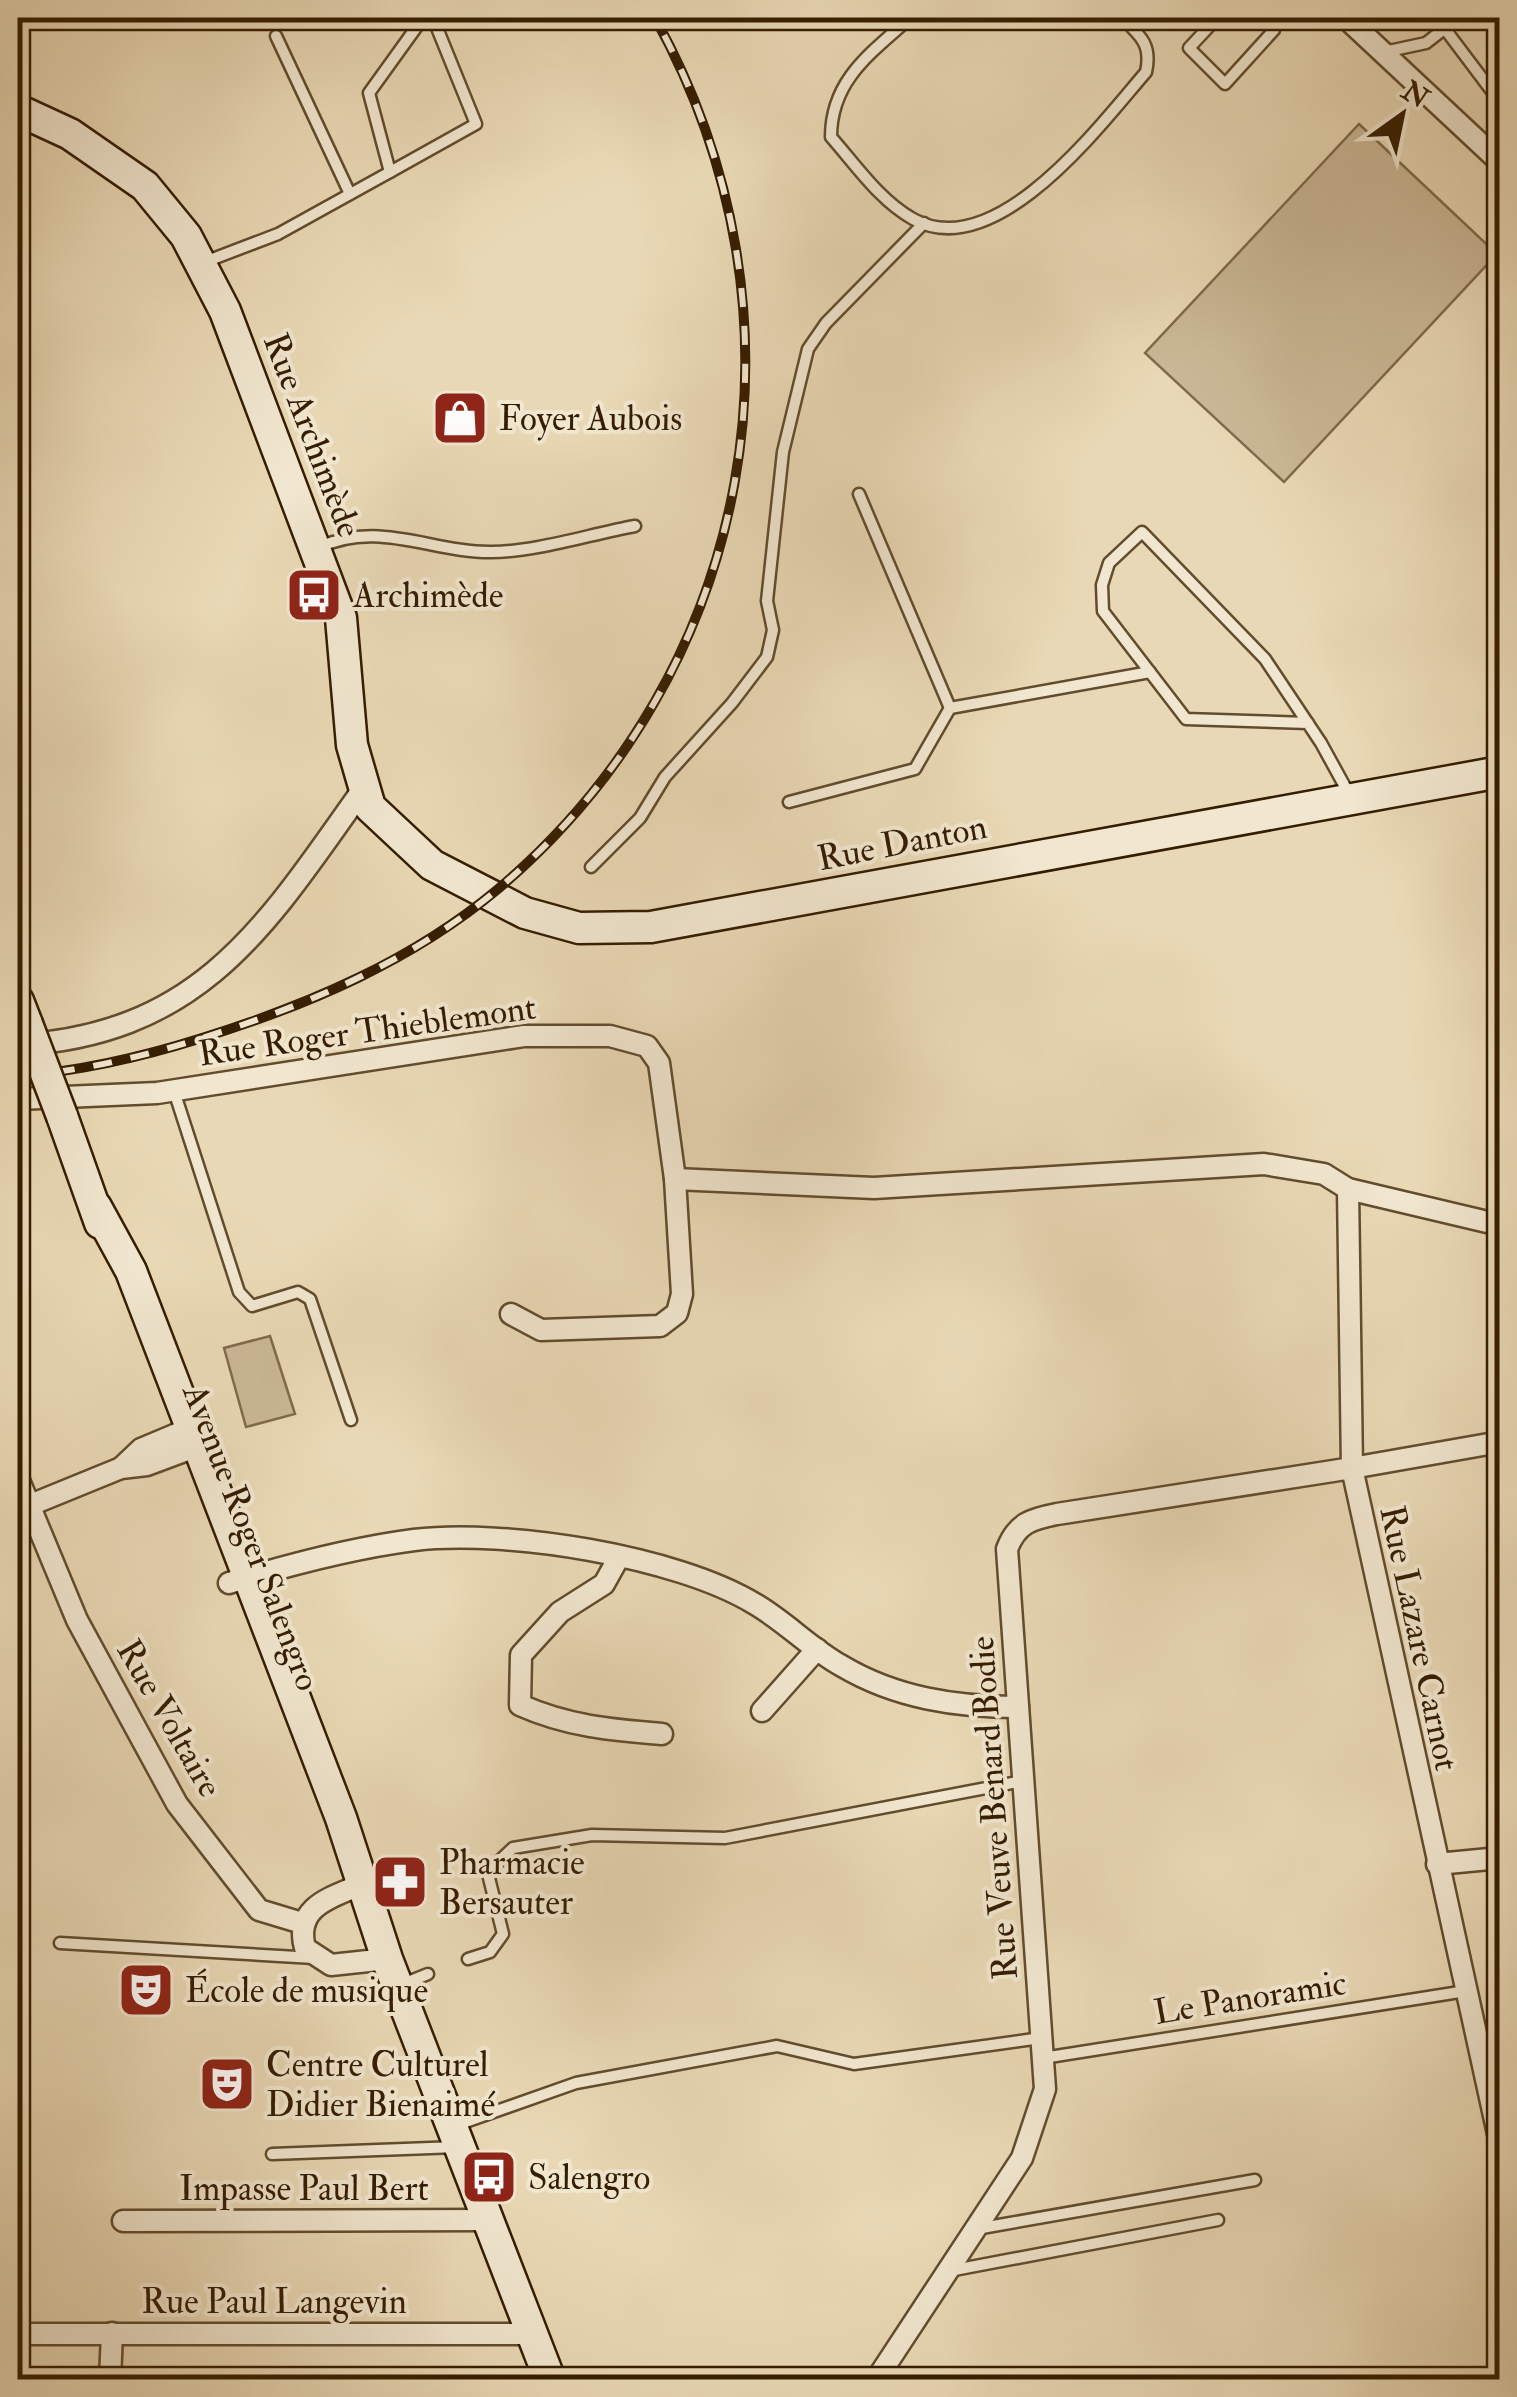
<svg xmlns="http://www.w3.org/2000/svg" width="1517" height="2397" viewBox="0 0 1517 2397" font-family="'IM FELL Double Pica',serif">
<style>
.green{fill:#cab896;stroke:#806a4b;stroke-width:2.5}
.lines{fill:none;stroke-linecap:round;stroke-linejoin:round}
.lane-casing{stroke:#624c2d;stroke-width:15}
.street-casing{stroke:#624c2d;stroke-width:25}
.secondary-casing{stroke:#351d00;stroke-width:35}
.lane{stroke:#f1e6cf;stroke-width:10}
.street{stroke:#f1e6cf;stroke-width:20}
.secondary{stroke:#f1e6cf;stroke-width:30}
.rail-casing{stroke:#351d00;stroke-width:10}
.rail{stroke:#f1e6cf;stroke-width:6;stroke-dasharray:19;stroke-linecap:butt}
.secondary-bridge-casing{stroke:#351d00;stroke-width:35;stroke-linecap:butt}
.secondary-bridge{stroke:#f1e6cf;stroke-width:30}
.labels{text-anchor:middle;stroke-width:8;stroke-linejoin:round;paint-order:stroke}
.poi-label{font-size:35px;fill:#351d00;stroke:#f1e6cf;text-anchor:start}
.street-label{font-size:35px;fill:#351d00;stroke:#f1e6cf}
</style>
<rect width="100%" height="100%" fill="#e9d8b5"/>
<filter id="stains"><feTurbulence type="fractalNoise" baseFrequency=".002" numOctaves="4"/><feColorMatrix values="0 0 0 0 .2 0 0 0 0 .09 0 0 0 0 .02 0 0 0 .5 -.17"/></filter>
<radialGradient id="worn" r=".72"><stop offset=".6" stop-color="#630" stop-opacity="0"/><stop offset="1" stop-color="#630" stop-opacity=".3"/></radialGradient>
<!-- green -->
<g class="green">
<path d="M1359 124 1497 254 1284 482 1145 353Z"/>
<path d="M270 1336 295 1414 246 1427 224 1348Z"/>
</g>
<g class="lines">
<!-- lane casing -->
<g class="lane-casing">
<g id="lane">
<path d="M910 18C871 53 831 80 831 137 855 164 880 201 913 219 996 265 1101 124 1146 72 1152 45 1141 36 1122 18"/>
<path d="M1217 18 1189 48 1225 84 1274 30 1261 18"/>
<path d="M1445 29 1500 102"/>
<path d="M276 36 350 194"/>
<path d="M1384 52 1426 43 1458 18"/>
<path d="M390 172 476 124 433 18"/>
<path d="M202 263 278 234 390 172 369 93 423 18"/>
<path d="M859 494 950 708 1150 672"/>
<path d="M318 548C377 519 433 553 492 552 535 552 591 534 635 526"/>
<path d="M1308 723 1186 719 1103 611 1102 585 1109 563 1142 532 1265 659 1321 743 1349 794"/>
<path d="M789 802 915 769 950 708"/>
<path d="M591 867 640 818 665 777 732 703 767 657 773 630 767 601 783 452 808 349 826 323 924 223"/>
<path d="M174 1091 239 1292 252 1306 298 1292 310 1299 351 1420"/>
<path d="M60 1943 314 1958"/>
<path d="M468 1959 490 1952 503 1934 489 1878 494 1866 513 1848 592 1835 725 1838 1023 1781"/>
<path d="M403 1984 428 1974"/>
<path d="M1043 2058 1466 1991"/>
<path d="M457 2125 576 2083 777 2046 854 2064 1041 2038"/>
<path d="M272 2154 457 2147"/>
<path d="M976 2229 1255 2180"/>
<path d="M949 2271 1218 2220"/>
</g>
</g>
<!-- street casing -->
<g class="street-casing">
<g id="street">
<path d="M1346 18 1500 162"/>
<path d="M18 1045C201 1034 266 926 363 789"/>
<path d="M18 1099 157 1093 524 1036H610L647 1046 659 1063 675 1179 682 1294 677 1313 660 1326 541 1330 511 1314"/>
<path d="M675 1179 874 1188 1264 1164 1324 1174 1348 1189 1352 1468 1057 1514C1031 1519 1017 1523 1007 1549L1045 2089 1022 2158 876 2380"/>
<path d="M1348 1189 1500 1225"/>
<path d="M1500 1442 1352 1468 1500 2143"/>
<path d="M121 1468 141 1449 191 1428"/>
<path d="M18 1478 77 1620 177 1804 259 1910 302 1923"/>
<path d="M18 1510 121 1468 147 1465 198 1446"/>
<path d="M619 1557 604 1584 560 1612 521 1655 520 1705C567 1726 611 1730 662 1734"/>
<path d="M229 1583C288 1565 352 1548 414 1540 506 1529 676 1556 755 1604 786 1622 811 1649 842 1666 896 1698 956 1707 1018 1707"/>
<path d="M762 1711 817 1649"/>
<path d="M1437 1864 1500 1858"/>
<path d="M360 1885C330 1898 294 1907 305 1948L331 1965 387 1959"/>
<path d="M123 2221 486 2220"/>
<path d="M18 2334H530"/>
<path d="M110 2380 112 2333"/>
</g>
</g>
<!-- secondary casing -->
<g class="secondary-casing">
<g id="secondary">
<path d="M18 110 70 134 145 186 186 236 225 311 341 618 352 745 370 807 432 865 525 913 579 928 651 927 1500 772"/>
<path d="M18 1001 27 1024"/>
<path d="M62 1116 100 1223"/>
<path d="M96 1207 131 1271 341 1818 387 1959 550 2380"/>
</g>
</g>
<!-- lane -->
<use href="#lane" class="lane"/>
<!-- street -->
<use href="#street" class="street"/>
<!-- secondary -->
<use href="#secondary" class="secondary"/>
<!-- rail casing -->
<g class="rail-casing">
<path id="rail" d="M18 1076C81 1071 142 1057 202 1038 308 1005 412 961 498 889 757 670 818 312 655 18"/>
</g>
<!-- rail -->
<use href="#rail" class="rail"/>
<!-- secondary-bridge casing -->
<g class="secondary-bridge-casing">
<path id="secondary-bridge" d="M27 1024 62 1116"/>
</g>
<!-- secondary-bridge -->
<use href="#secondary-bridge" class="secondary-bridge"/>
</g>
<!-- icons -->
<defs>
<g id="shop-square" transform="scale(2.875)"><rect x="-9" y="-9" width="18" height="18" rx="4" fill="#8f2418" stroke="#f1e6cf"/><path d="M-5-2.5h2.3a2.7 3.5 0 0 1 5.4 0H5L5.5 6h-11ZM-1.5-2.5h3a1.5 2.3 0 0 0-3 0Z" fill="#fff"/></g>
<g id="bus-square" transform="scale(2.875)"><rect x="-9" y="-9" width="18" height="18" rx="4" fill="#8f2418" stroke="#f1e6cf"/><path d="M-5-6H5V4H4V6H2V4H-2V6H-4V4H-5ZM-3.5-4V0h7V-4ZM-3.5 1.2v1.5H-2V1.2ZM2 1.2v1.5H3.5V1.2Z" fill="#fff"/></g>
<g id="pharmacy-square" transform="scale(2.875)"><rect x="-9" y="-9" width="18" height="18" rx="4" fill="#8f2418" stroke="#f1e6cf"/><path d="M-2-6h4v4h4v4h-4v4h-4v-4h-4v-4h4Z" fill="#fff"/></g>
<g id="theatre-square" transform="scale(2.875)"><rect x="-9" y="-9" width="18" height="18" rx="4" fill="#8f2418" stroke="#f1e6cf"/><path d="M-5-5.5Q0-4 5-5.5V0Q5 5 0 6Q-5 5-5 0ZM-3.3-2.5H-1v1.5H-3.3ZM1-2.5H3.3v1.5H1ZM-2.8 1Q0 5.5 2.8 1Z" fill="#fff"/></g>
</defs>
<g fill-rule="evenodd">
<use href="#shop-square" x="460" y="418"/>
<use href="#bus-square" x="314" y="595"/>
<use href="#pharmacy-square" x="400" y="1882"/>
<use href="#theatre-square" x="146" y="1990"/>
<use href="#theatre-square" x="227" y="2084"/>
<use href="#bus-square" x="489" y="2177"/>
</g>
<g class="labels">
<!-- poi labels -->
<g class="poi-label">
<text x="499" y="430">Foyer Aubois</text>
<text x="353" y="607">Archimède</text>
<text x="439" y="1874">Pharmacie<tspan x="439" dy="40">Bersauter</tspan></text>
<text x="185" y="2002">École de musique</text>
<text x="266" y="2076">Centre Culturel<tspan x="266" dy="40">Didier Bienaimé</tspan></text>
<text x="528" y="2189">Salengro</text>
</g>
<!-- street labels -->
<g class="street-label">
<text transform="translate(313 435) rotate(69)" y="12">Rue Archimède</text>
<text transform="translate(902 842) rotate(-11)" y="12">Rue Danton</text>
<text transform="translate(367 1030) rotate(-8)" y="12">Rue Roger Thieblemont</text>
<text transform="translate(252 1537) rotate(69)" y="12">Avenue Roger Salengro</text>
<text transform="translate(1420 1638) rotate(78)" y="12">Rue Lazare Carnot</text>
<text transform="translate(170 1718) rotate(60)" y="12">Rue Voltaire</text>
<text transform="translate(993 1808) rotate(-94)" y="12">Rue Veuve Benard Bodie</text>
<text transform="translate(1250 1997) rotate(-9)" y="12">Le Panoramic</text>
<text x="304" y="2200">Impasse Paul Bert</text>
<text x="274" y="2313">Rue Paul Langevin</text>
</g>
</g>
<!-- margin -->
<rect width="1517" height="2397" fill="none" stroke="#e9d8b5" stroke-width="60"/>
<rect x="20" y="20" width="1477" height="2357" fill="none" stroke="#351d00" stroke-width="5"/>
<rect x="30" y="30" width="1457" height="2337" fill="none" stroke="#351d00" stroke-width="2.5"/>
<!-- north arrow -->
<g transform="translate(1402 115) rotate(33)" stroke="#f1e6cf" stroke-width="8" paint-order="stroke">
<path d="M0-8L18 38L0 25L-18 38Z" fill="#351d00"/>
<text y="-15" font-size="28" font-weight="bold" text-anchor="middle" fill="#351d00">N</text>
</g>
<rect width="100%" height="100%" filter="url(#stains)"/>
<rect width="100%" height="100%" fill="url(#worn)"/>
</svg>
